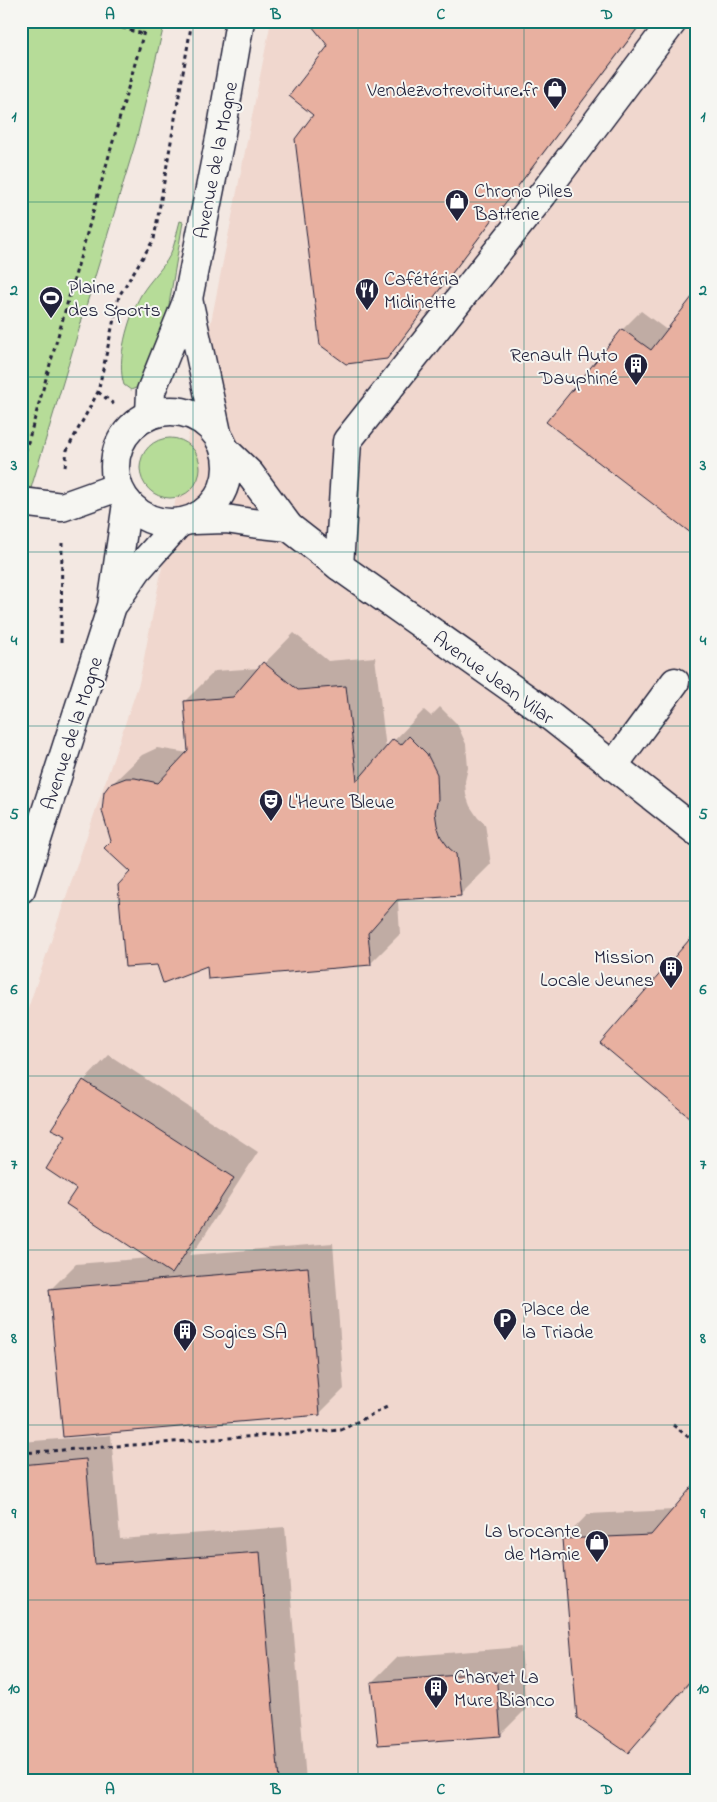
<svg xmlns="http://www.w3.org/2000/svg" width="717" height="1802" viewBox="0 0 717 1802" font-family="'Indie Flower',sans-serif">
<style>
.built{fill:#f0d7ce}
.green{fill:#b6dc98;stroke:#6c7f6a}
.shadow{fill:#0003}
.building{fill:#e8b0a0;stroke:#22223b}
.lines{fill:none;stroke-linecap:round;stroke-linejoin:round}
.minor-casing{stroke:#22223b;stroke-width:31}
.major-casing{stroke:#22223b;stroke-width:31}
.path{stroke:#22223b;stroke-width:3;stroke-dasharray:4 4;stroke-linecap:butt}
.minor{stroke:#f6f6f2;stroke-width:28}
.major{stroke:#f6f6f2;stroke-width:28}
.grid{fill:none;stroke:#0f766e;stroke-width:1;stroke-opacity:0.55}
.labels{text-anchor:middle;stroke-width:4;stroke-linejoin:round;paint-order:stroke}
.poi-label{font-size:20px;fill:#22223b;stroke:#f6f6f2;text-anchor:start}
.street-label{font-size:20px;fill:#22223b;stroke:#f6f6f2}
.neatline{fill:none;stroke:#0f766e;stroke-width:2}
.grid-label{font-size:16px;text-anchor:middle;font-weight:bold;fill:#0f766e}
</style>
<rect width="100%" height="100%" fill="#f3e8e2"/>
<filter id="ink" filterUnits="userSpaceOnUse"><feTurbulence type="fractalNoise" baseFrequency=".02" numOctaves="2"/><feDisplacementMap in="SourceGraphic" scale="10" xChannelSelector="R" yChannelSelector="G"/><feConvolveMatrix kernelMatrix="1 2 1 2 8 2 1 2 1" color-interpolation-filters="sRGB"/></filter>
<g filter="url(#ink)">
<!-- built -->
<path class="built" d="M271 21H696V1781H21V1029L139 683Z"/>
<!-- green -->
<g class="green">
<path d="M21 21H165L136 141 28 498 21 539Z"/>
<path d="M180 221 183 222 165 328 148 376 138 387 131 390 124 385C116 360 128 318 141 295 149 281 163 269 170 255 175 245 177 231 180 221Z"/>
<circle cx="170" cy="468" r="30"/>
</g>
<!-- shadow -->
<g class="shadow">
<path d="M313 21H644L396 348 386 358 315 114 329 46Z"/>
<path d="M641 311 668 331 696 536 548 422 623 329Z"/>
<path d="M21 503 30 505 21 537Z"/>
<path d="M294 633 328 661 375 657 386 749 424 710 431 716 440 707 457 724 466 744 468 768 465 781 466 795 470 806 478 818 485 824 491 864 461 894 401 899 398 902 400 934 370 964H208L132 871 113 841 111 785 142 755 157 748 188 753 185 701 215 671 260 668Z"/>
<path d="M109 1055 258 1152 197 1247 189 1255 333 1243 344 1389 319 1414 51 1289 76 1264 150 1258 78 1189 68 1135 53 1129 84 1081Z"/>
<path d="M111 1435 120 1539 285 1527 306 1781H21V1442Z"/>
<path d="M696 1484V1676L653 1726 628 1752 563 1540 588 1514 674 1510Z"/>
<path d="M521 1647 526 1709 500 1735 372 1682 397 1657Z"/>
</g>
<!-- building -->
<g class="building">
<path d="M308 21H643L387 359 346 364 320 345 295 139 313 115 289 96 328 46Z"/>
<path d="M696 292V537L546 422 622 329 651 350Z"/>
<path d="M263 662 298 690 346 686 357 781 393 739 401 745 409 736 427 754 437 774 438 799 435 812 437 825 441 837 449 848 456 854 461 896 397 900 368 933 371 965 208 979 207 966 163 983 157 965 125 967 118 885 130 872 104 848 111 841 102 811 104 792 110 784 126 778H135L158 783 188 751 184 701 233 697Z"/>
<path d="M696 932V1123L600 1043Z"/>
<path d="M83 1080 234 1178 172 1274 66 1204 76 1189 46 1169 66 1136 51 1129Z"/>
<path d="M308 1267 320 1415 63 1437 49 1289Z"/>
<path d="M86 1459 95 1564 260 1552 279 1781H21V1465Z"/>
<path d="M696 1482V1674L628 1753 577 1718 562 1539 651 1535Z"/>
<path d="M496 1672 501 1736 378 1745 371 1682Z"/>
</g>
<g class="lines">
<!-- minor casing -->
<g class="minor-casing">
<g id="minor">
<path d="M21 502 62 507 118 487"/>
<path d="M339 566 347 441 543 194 673 21"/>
<path d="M115 602 137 570 179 523"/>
<path d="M613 766 675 682"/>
<path d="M21 889 112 606 127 503"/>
</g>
</g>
<!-- major casing -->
<g class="major-casing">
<g id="major">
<path d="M188 299 217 433"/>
<circle cx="171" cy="467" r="56"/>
<path d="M150 414 151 391 188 299 221 133 240 21"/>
<path d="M226 451 250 474 289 527 339 566 541 709 696 831"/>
<path d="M193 520 226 519 252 523 289 527"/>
</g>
</g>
<!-- path -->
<g class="path">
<path d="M99 21 143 34"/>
<path d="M98 392 115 405"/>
<path d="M21 467 147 21"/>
<path d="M65 467 67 450 98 392 119 296 154 239 192 21"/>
<path d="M61 642 62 543"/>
<path d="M673 1425 696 1443"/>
<path d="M21 1453 341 1430 389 1406"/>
</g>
<!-- minor -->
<use href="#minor" class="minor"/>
<!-- major -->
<use href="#major" class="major"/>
</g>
</g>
<!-- grid -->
<path class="grid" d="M193 21V1781M358 21V1781M524 21V1781M21 202H696M21 377H696M21 552H696M21 726H696M21 901H696M21 1076H696M21 1250H696M21 1425H696M21 1600H696"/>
<!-- icons -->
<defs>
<g id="shop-pin" transform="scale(1.25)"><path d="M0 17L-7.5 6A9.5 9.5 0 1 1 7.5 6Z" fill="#22223b" stroke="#f6f6f2"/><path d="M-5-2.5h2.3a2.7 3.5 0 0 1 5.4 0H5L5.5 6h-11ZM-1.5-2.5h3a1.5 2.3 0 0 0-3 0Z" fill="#fff"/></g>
<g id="restaurant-pin" transform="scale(1.25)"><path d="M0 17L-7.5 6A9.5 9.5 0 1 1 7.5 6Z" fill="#22223b" stroke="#f6f6f2"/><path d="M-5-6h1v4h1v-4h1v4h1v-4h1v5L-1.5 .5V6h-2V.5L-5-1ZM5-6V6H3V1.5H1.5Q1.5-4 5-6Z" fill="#fff"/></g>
<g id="stadium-pin" transform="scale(1.25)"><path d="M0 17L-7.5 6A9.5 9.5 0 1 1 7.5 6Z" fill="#22223b" stroke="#f6f6f2"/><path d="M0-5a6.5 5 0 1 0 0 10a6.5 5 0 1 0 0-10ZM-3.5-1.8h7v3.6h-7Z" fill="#fff"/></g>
<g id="building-pin" transform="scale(1.25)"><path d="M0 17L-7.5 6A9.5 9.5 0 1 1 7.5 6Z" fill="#22223b" stroke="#f6f6f2"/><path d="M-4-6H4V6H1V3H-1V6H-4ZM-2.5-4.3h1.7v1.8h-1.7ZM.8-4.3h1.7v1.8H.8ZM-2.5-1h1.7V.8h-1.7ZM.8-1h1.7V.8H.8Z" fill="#fff"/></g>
<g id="theatre-pin" transform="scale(1.25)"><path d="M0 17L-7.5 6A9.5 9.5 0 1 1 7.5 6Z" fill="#22223b" stroke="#f6f6f2"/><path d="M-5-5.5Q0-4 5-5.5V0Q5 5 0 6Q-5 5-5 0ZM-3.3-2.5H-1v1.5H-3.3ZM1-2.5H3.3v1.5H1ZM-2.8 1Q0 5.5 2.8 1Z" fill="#fff"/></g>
<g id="parking-pin" transform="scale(1.25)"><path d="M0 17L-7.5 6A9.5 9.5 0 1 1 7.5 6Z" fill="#22223b" stroke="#f6f6f2"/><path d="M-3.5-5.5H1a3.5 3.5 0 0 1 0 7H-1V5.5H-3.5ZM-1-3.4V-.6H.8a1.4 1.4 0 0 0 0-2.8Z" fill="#fff"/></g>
</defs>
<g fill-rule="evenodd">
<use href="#shop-pin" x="555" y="89"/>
<use href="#shop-pin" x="457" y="201"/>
<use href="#restaurant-pin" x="367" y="290"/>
<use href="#stadium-pin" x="51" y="298"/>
<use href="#building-pin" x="636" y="365"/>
<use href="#theatre-pin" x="271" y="801"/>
<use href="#building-pin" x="671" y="968"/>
<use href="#parking-pin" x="505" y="1320"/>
<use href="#building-pin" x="185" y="1331"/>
<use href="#shop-pin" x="597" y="1542"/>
<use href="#building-pin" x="436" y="1688"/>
</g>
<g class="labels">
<!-- poi labels -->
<g class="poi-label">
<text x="538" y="96" text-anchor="end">Vendezvotrevoiture.fr</text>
<text x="474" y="197">Chrono Piles<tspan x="474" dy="23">Batterie</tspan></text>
<text x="384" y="285">Cafétéria<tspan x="384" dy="23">Midinette</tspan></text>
<text x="68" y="293">Plaine<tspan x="68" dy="23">des Sports</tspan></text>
<text x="618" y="361" text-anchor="end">Renault Auto<tspan x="618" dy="23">Dauphiné</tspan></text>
<text x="288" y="808">L'Heure Bleue</text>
<text x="654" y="963" text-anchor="end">Mission<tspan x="654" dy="23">Locale Jeunes</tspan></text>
<text x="522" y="1315">Place de<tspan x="522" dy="23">la Triade</tspan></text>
<text x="202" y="1338">Sogics SA</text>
<text x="580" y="1537" text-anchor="end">La brocante<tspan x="580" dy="23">de Mamie</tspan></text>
<text x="454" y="1683">Charvet La<tspan x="454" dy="23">Mure Bianco</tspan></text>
</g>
<!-- street labels -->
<g class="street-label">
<text transform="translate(215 160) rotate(-79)" y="7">Avenue de la Mogne</text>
<text transform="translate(494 677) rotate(36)" y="7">Avenue Jean Vilar</text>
<text transform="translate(71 733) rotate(-72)" y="7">Avenue de la Mogne</text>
</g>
</g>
<!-- margin -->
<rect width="717" height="1802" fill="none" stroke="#f6f6f2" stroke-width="55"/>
<rect x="28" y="28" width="662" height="1746" class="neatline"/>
<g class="grid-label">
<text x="110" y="19">A</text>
<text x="276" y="19">B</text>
<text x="441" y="19">C</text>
<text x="607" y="19">D</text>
<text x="14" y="121">1</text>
<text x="703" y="121">1</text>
<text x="14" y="295">2</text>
<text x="703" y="295">2</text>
<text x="14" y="470">3</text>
<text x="703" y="470">3</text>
<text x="14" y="645">4</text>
<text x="703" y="645">4</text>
<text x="14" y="819">5</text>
<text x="703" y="819">5</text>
<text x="14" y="994">6</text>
<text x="703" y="994">6</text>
<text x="14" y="1169">7</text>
<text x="703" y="1169">7</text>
<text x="14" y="1343">8</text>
<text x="703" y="1343">8</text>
<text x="14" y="1518">9</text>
<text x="703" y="1518">9</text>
<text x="14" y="1693">10</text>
<text x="703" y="1693">10</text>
<text x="110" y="1794">A</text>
<text x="276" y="1794">B</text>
<text x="441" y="1794">C</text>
<text x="607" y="1794">D</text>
</g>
</svg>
